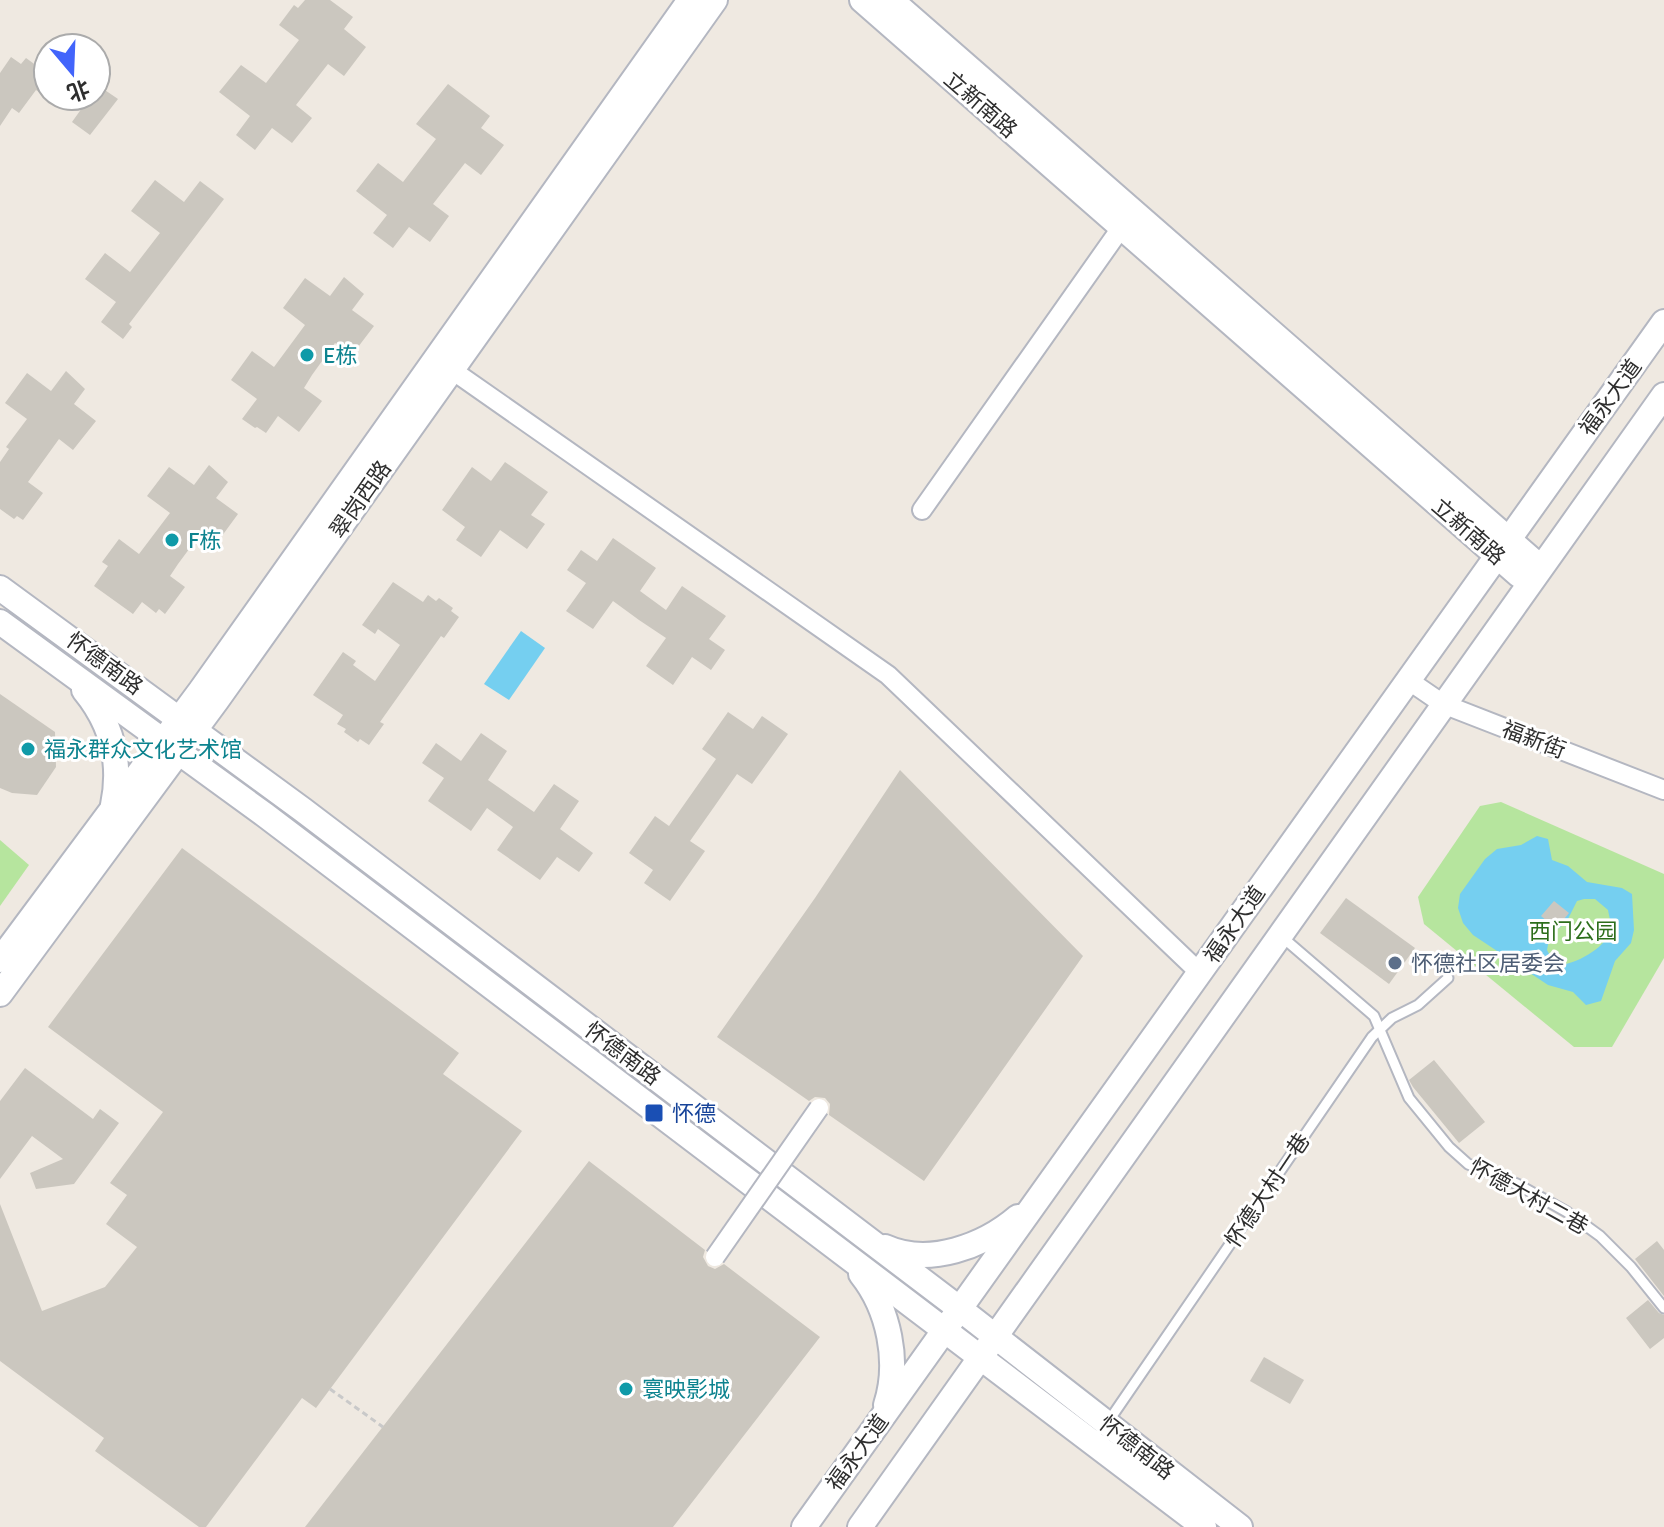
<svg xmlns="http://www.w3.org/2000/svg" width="1664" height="1527" viewBox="0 0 1664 1527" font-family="Signika,'Noto Sans SC',sans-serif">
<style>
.green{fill:#b6e59e}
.water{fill:#75cff0;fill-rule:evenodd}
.building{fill:#cbc7bf}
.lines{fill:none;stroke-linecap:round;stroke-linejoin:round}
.lane-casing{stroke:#b4b7c1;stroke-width:13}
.street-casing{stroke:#b4b7c1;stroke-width:22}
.secondary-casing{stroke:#b4b7c1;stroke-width:28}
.path{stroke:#c9c9c9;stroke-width:3;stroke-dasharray:6 4;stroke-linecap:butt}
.lane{stroke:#fff;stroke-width:9}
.street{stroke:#fff;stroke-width:18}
.secondary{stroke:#fff;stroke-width:24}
.street-bridge-casing{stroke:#b4b7c1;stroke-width:22;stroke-linecap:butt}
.street-bridge{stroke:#fff;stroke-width:18}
.culture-dot{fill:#0f9aa8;stroke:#fff;stroke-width:3}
.service-dot{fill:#5c6f8a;stroke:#fff;stroke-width:3}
.transit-dot{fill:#1a4fb4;stroke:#fff;stroke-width:3}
.labels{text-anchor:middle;stroke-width:6;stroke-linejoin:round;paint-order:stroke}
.street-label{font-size:22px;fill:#2e2e2e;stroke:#fff}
.culture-label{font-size:22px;fill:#0d838f;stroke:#fff;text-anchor:start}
.park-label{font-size:22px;fill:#2c6e1b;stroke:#fff}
.service-label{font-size:22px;fill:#4e5e75;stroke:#fff;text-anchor:start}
.transit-label{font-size:22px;fill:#164399;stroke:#fff;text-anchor:start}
</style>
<rect width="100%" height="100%" fill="#efe9e1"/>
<!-- green -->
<g class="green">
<path d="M1501 802 1664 874V958L1612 1047H1574L1424 924 1418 897 1480 806Z"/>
<path d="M0 840 29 865 0 906Z"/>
</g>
<!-- water -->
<g class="water">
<path d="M521 631 545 648 509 700 484 684Z"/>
<path d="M1537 836 1548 839 1552 860 1568 866 1587 882 1622 888 1632 894 1634 930 1631 943 1615 961 1601 1001 1586 1005 1573 992 1548 985 1473 935 1463 923 1458 908 1460 894 1485 859 1497 849 1521 845ZM1584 899H1595L1608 910C1609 916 1612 925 1610 931 1605 949 1573 966 1555 965L1547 950 1550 934 1566 923 1577 901Z"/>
</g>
<!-- building -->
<g class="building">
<path d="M305 0H330L353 17 344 29 366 47 344 76 328 64 296 105 312 118 292 143 272 128 255 150 236 135 250 116 219 92 241 65 266 83 299 40 279 25 294 5 298 8Z"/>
<path d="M11 57 21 64 26 58 48 74V98L36 90 19 113 12 108 0 126V73Z"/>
<path d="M96 84 118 99 90 135 72 122 82 108 66 96H96Z"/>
<path d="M448 84 490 116 481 128 504 145 481 175 465 163 433 204 449 216 430 242 409 227 393 248 373 233 387 215 356 191 378 163 403 182 436 139 416 124Z"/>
<path d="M155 180 184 202 200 181 224 199 129 324 132 327 123 339 101 322 116 302 85 279 105 253 130 272 160 233 131 211Z"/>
<path d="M344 277 364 294 352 310 374 326 352 355 335 343 312 375 304 388 322 401 299 432 278 416 266 433 257 427 255 428 242 419 257 399 231 380 252 351 274 367 305 325 283 308 305 278 330 296Z"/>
<path d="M66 371 85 389 74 404 96 421 73 450 59 439 28 482 43 493 23 520 17 516 14 519 0 509V462L9 449 6 447 27 419 5 403 27 373 51 391Z"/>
<path d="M505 462 548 492 531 515 545 524 527 549 500 530 481 557 456 540 465 527 442 510 472 467 491 481Z"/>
<path d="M209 465 228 482 216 498 238 514 216 544 201 533 178 564 170 576 185 587 165 614 159 609 156 613 142 602 133 614 94 586 108 566 102 562 119 539 139 554 170 513 147 496 169 467 194 485Z"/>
<path d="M613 538 656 568 640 591 666 610 682 586 726 616 709 639 725 650 711 670 692 657 673 685 646 666 666 638 639 620 613 601 593 629 566 611 586 583 567 570 581 550 597 561Z"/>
<path d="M393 582 423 602 428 595 436 601 439 598 453 608 451 611 459 617 444 638 441 636 380 722 384 724 369 745 360 739 358 742 344 732 346 729 337 724 343 715 313 695 343 652 356 661 353 665 375 681 400 645 378 629 375 634 362 625Z"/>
<path d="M0 694 55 732 56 767 37 795 12 793 0 788Z"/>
<path d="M728 712 753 729 762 716 788 734 752 784 737 774 714 807 690 841 705 851 670 901 644 883 653 870 629 853 655 816 669 826 716 759 702 749Z"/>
<path d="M481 733 507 751 488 780 534 812 554 784 579 801 560 829 593 853 579 872 557 857 540 880 497 850 513 827 487 808 471 831 428 801 444 778 422 763 436 743 461 761Z"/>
<path d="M900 770 1083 956 924 1181 829 1115 830 1104 825 1098 815 1097 809 1101 717 1037 815 898Z"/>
<path d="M182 848 459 1053 443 1074 522 1131 316 1408 302 1398 206 1527H199L95 1451 104 1438 0 1361V1204L42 1311 105 1287 137 1247 106 1224 127 1195 110 1183 163 1112 48 1027Z"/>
<path d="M1346 898 1415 948 1389 984 1320 933Z"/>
<path d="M1554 901 1569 913 1556 929 1541 916Z"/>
<path d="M1434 1060 1485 1122 1459 1143 1413 1087 1409 1080Z"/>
<path d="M25 1068 93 1119 100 1109 119 1123 74 1184 36 1189 30 1173 63 1159 32 1136 0 1179V1101Z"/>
<path d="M589 1161 705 1250 703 1257 708 1266 715 1269 724 1264 820 1337 673 1527H305Z"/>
<path d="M1657 1241 1664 1250V1296L1635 1259Z"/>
<path d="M1648 1300 1659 1313 1664 1315V1338L1650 1349 1626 1318Z"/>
<path d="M1264 1357 1304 1380 1290 1404 1250 1381Z"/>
</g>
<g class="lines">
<!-- lane casing -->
<g class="lane-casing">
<g id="lane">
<path d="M1281 936 1374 1016 1409 1098 1449 1147 1468 1164 1517 1184 1567 1212 1600 1236 1631 1267 1664 1308"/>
<path d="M1108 1422 1372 1037 1392 1018 1418 1005 1448 978"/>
</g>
</g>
<!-- street casing -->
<g class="street-casing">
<g id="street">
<path d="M452 370 888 675 1200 973"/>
<path d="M922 510 1128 218"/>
<path d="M1408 680 1443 704 1664 790"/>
</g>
</g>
<!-- secondary casing -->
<g class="secondary-casing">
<g id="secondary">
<path d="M862 0 1519 575 1534 577 1531 559 891 0"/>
<path d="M0 588 303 810 960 1309 1240 1527"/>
<path d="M0 622 265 815 1204 1527"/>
<path d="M84 690C112 724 122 762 113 805"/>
<path d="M0 960 201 690 690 0"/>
<path d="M0 994 217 700 715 0"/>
<path d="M885 1247C929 1267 984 1246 1018 1217"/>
<path d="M861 1274C889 1309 900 1362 886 1405"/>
<path d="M804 1527 1664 322"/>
<path d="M860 1527 1664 395"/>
</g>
</g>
<!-- path -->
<path class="path" d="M330 1389 383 1427"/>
<!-- lane -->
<use href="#lane" class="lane"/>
<!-- street -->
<use href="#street" class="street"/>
<!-- secondary -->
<use href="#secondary" class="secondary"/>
<!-- street-bridge casing -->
<g class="street-bridge-casing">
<path id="street-bridge" d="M715 1257 819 1108"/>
</g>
<!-- street-bridge -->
<use href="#street-bridge" class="street-bridge"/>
</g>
<!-- markers -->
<g class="culture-dot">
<circle cx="307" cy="355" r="8"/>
<circle cx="172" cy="540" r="8"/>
<circle cx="28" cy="749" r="8"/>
<circle cx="626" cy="1389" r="8"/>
</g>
<circle class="service-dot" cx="1395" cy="963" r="8"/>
<rect class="transit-dot" x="644" y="1103" width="20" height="20" rx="4"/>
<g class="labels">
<!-- street labels -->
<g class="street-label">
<text transform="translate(981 104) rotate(41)" y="8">立新南路</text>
<text transform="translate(1610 397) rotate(-54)" y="8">福永大道</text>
<text transform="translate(360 499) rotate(-55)" y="8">翠岗西路</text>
<text transform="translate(1469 531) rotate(41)" y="8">立新南路</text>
<text transform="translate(105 663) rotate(36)" y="8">怀德南路</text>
<text transform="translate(1534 739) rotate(21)" y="8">福新街</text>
<text transform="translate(1234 924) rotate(-55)" y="8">福永大道</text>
<text transform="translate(623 1053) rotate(37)" y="8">怀德南路</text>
<text transform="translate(1267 1190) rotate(-56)" y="8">怀德大村一巷</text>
<text transform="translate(1529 1196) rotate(29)" y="8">怀德大村二巷</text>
<text transform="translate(1137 1447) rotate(38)" y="8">怀德南路</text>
<text transform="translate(857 1452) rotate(-54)" y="8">福永大道</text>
</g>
<!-- culture labels -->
<g class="culture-label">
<text x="323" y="363">E栋</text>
<text x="188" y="548">F栋</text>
<text x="44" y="757">福永群众文化艺术馆</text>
<text x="642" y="1397">寰映影城</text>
</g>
<!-- park labels -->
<g class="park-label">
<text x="1573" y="939">西门公园</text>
</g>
<!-- service labels -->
<g class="service-label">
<text x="1411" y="971">怀德社区居委会</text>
</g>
<!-- transit labels -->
<g class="transit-label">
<text x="672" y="1121">怀德</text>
</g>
</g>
<!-- north arrow -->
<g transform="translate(72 72) rotate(161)"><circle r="38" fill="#ffffff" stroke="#ababab" stroke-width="2"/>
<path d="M0-6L14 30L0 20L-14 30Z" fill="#4264fb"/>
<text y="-12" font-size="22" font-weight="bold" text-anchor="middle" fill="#2e2e2e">北</text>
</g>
</svg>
